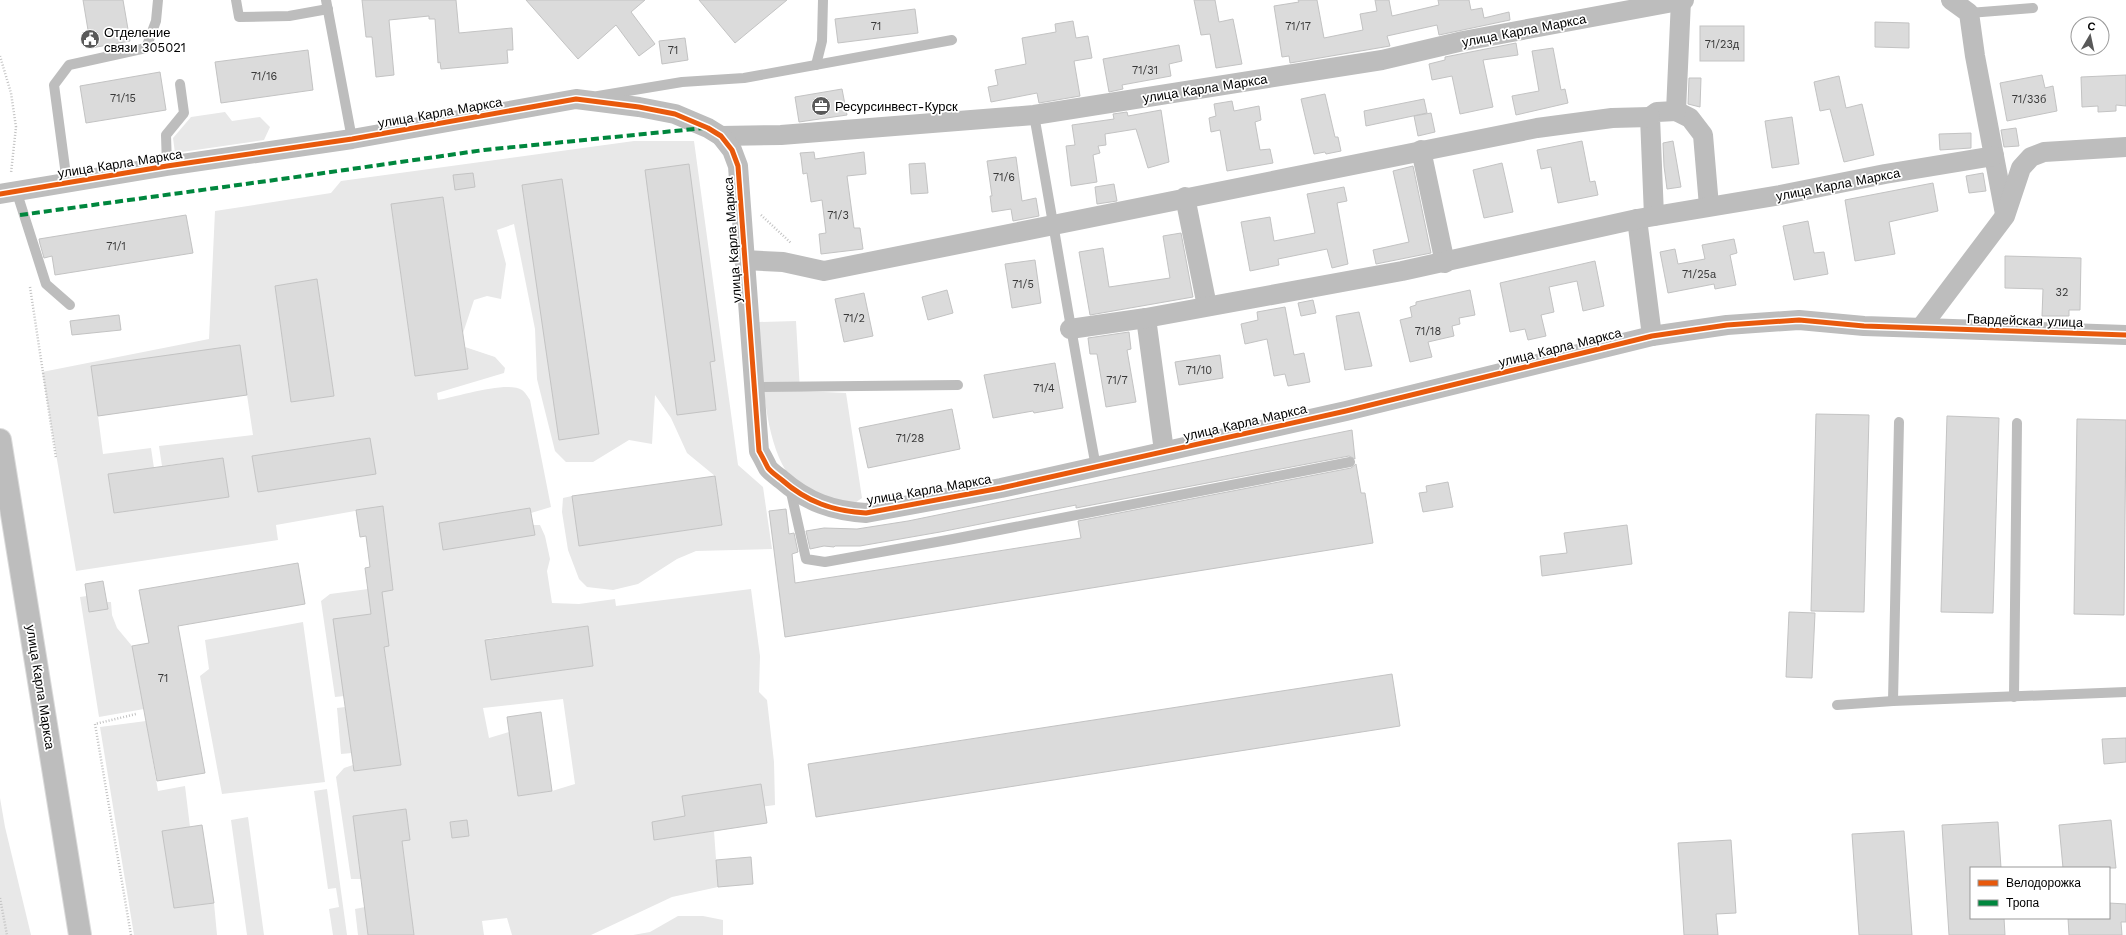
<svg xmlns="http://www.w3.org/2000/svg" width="2126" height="935" viewBox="0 0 2126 935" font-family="'Work Sans',sans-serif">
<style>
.green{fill:#e8e8e8;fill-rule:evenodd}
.building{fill:#dbdbdb;stroke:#c3c3c3}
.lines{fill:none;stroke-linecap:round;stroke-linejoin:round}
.primary-casing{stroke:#dbdbdb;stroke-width:24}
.path{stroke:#c2c2c2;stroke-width:2.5;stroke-dasharray:1 2;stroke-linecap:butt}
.service{stroke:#bdbdbd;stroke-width:10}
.minor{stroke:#bdbdbd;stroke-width:20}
.primary{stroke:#bdbdbd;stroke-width:22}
.quiet{stroke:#00873e;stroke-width:4;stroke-dasharray:8 4;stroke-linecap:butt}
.cycleway-casing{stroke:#fff;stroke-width:8}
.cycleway{stroke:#e8590c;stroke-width:5}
.labels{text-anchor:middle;stroke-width:3.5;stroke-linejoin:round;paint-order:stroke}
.number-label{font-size:11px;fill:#373737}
.street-label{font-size:13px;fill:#000;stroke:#fff}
.poi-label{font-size:13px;fill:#000;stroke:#fff;text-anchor:start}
</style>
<rect width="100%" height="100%" fill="#fff"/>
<!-- green -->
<g class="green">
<path d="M225 112 232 121 260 117 270 127 264 140 175 153 173 138 191 117Z"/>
<path d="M634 141H694L738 465 763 487 772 549 696 551 677 559 638 584 613 590 587 587 579 579 568 550 562 512 563 498 572 496 580 546 722 525 715 476 687 453 671 418 655 395 652 444 629 440 593 462H566L555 451 537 379 535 329 514 224 497 230 506 264 501 299 487 296 474 300 463 333 443 197 391 205 415 376 468 369 465 347 495 357 505 368 504 373 437 393 438 400C455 397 509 380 522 390 525 392 528 397 530 400L551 507 531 513 530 508 439 523 443 550 533 525H540L545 536 550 559 547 571 552 603 579 604 615 599 616 606 751 589 760 656 759 692 767 700 774 762 775 805 652 822 655 840 714 831 718 887 672 897 591 935H512L507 918 482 921 484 935H414L402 841 410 840 406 809 353 816 361 879H351L336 777 344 768 353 765 355 771 401 765 384 647 389 646 384 613 344 696 335 697 321 601 330 594 368 589 369 593 393 590 383 506 276 525 278 540 76 571 42 372 209 339 215 211 331 193 341 181ZM317 279 334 396 291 402 275 286ZM247 395 253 435 159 446 162 466 223 458 229 497 114 513 108 474 154 468 151 448 103 454 98 416ZM587 626 593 666 491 680 485 639ZM563 699 575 784 552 791 518 796 509 732 489 738 483 708ZM466 820 469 836 452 838 450 822Z"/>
<path d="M796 321 800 391 846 393 862 498 852 505C837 500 818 497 805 490 762 466 762 366 759 322Z"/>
<path d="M87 596 89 612 106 602H111L112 615 117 628 132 646 144 709 99 717 80 597Z"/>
<path d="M303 622 325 782 222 794 200 676 209 669 205 640Z"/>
<path d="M345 707 352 753 341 754 337 708Z"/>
<path d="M146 721 158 791 185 786 190 827 163 831 174 908 214 903 217 935H134L100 727Z"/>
<path d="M327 789 347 935H333L329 909 339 907 336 888 328 889 314 791Z"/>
<path d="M0 798 5 827 31 935H0Z"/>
<path d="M248 817 264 935H247L231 820Z"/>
<path d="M365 907 368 935H358L355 909Z"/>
<path d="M678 916H703L723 920V935H633L650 932Z"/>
</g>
<!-- building -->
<g class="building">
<path d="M83 0H123L130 41 91 48Z"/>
<path d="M362 0H456L459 33 512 28 513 50H507L508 63 441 69 440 62 438 63 435 19H429V16L389 20 394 75 376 77 372 37H366Z"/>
<path d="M526 0H645L631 12 655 44 639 56 616 25 578 59Z"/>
<path d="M699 0H787L735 43Z"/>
<path d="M1194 0H1215L1219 22 1233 19 1242 64 1216 68 1210 34 1201 35Z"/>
<path d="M1298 0H1317L1324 38 1363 30 1360 14 1377 11 1375 0H1389L1392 16 1439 5 1438 0H1469L1471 10 1482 8 1484 18 1509 12 1510 20 1439 35 1437 25 1387 36 1390 46 1290 63 1289 56 1282 57 1274 6 1299 2Z"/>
<path d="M915 9 918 33 838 43 835 19Z"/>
<path d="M1073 21 1076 38 1088 36 1092 58 1074 61 1080 96 1039 103 1037 93 991 102 988 87 998 85 995 70 1026 64 1022 38 1056 32 1055 24Z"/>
<path d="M1875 22 1909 23V48L1875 47Z"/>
<rect x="1700" y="26" width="44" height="35"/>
<path d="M685 38 688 60 662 64 659 41Z"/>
<path d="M1516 43 1518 55 1483 60 1493 107 1460 114 1452 76 1432 80 1429 64 1445 60V57Z"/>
<path d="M1179 45 1182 61 1169 64 1171 76 1122 85 1123 89 1109 92 1103 59Z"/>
<path d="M1553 48 1561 90 1565 89 1568 103 1516 115 1512 96 1539 91 1532 51Z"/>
<path d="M308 50 313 90 221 103 215 62Z"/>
<path d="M160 72 166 110 86 123 80 86Z"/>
<path d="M2042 75 2045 88 2053 86 2057 111 2007 121 2000 83Z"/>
<path d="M2126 75V106L2116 105V111L2098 112V106L2082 107 2081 77Z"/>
<path d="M1839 76 1846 108 1862 104 1874 155 1844 162 1830 109 1820 111 1814 82Z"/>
<path d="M1689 78H1701L1700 107 1688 104Z"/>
<path d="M842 89 847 115 799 122 795 97Z"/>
<path d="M1325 94 1335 137H1338L1341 151 1326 154 1325 152 1314 154 1301 99Z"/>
<path d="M1424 99 1427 113 1366 126 1364 111Z"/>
<path d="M1232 101 1234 111 1259 106 1261 120 1255 122 1260 150 1270 149 1273 163 1227 171 1220 130 1211 132 1209 118 1216 116 1214 104Z"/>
<path d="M1161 110 1169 162 1148 168 1136 129 1105 134 1106 145 1098 146 1100 153 1093 155 1097 182 1071 186 1066 146 1075 145 1072 125 1114 119 1113 114 1127 112 1128 116Z"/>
<path d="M1431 113 1435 132 1418 136 1414 116Z"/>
<path d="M1792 117 1799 164 1772 168 1765 121Z"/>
<path d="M2016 128 2019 146 2004 147 2001 130Z"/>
<path d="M1971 133V148L1940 150 1939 134Z"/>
<path d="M1582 141 1590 182 1595 181 1598 195 1558 203 1551 167 1541 169 1537 150Z"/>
<path d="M1673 141 1681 187 1667 189 1664 166 1663 143Z"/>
<path d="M814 152 815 159 864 152 866 174 847 176 854 228H860L863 249 821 254 819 234 826 233 822 200 811 202 807 173 803 174 801 157 800 153Z"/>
<path d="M1016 157 1022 201 1036 198 1039 216 1013 221 1011 209 992 212 990 196H992L987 161Z"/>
<path d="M925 163 928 193 911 194 909 164Z"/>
<path d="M1502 163 1513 212 1484 218 1473 170Z"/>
<path d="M689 164 715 361 710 362 716 410 677 415 645 170Z"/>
<path d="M1413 166 1431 253 1376 264 1373 250 1409 242 1393 171Z"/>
<path d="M473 173 475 187 455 190 453 175Z"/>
<path d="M1983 173 1986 191 1969 193 1966 176Z"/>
<path d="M562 179 599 434 559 440 522 185Z"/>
<path d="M1933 183 1938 211 1889 222 1895 254 1855 261 1845 200Z"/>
<path d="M1114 184 1117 201 1097 204 1095 187Z"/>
<path d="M1344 187 1347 201 1337 203 1348 264 1332 268 1327 249 1278 259 1279 265 1250 271 1241 222 1270 217 1274 241 1315 233 1307 194Z"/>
<path d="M443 197 468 369 415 376 391 204Z"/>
<path d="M186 215 193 253 55 275 52 256 44 258 40 244 39 239Z"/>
<path d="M1808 221 1814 253 1824 252 1828 274 1794 280 1783 226Z"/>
<path d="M1181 233 1193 297 1090 315 1079 252 1103 248 1109 287 1170 278 1163 236Z"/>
<path d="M1734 239 1737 253 1730 255 1736 285 1715 289 1714 284 1668 293 1660 252 1675 249 1678 264 1705 259 1702 245Z"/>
<path d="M2005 256 2081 258 2080 310H2069V316H2042L2043 289 2005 288Z"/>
<path d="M1035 260 1041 303 1012 308 1005 264Z"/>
<path d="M1595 261 1604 306 1583 311 1577 281 1549 287 1554 312 1541 315 1546 336 1528 340 1525 329 1510 332 1500 283Z"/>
<path d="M317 279 334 396 291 402 275 286Z"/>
<path d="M947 290 953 313 928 320 922 297Z"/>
<path d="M1470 290 1475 315 1459 318 1460 324 1452 326 1454 336 1428 342 1432 357 1410 362 1400 320 1412 317 1410 307 1416 305V302Z"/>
<path d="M864 293 873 336 844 342 835 299Z"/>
<path d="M1313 300 1316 313 1301 316 1298 303Z"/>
<path d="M1285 307 1294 355 1304 353 1310 382 1288 386 1285 374 1274 376 1267 339 1245 344 1241 324 1258 320 1257 312Z"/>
<path d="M1359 312 1372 366 1345 370 1336 316Z"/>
<path d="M119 315 121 330 72 335 70 321Z"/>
<path d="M1129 332 1131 349 1127 350 1136 402 1106 407 1097 354H1090L1088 338Z"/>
<path d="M240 345 247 395 98 416 91 366Z"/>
<path d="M1220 355 1223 378 1179 385 1175 362Z"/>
<path d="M1055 363 1063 408 1034 413 1033 411 993 418 984 375Z"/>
<path d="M952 409 960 449 868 468 859 428Z"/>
<path d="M1816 414 1869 415 1864 612 1811 611Z"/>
<path d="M1947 416 1999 418 1993 613 1941 612Z"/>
<path d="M2077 419 2126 420 2124 615 2074 614Z"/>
<path d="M1352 430 1355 459 1349 456 1076 508V505L940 532 860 546H835L834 547 824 546 810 549 806 531 824 528 857 529 908 521Z"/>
<path d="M370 438 376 474 258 492 252 456Z"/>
<path d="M223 458 229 497 114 513 108 474Z"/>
<path d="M1356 464 1361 493H1365L1373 543 785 637 769 511 786 509 789 534 794 533 798 552 792 554 795 583 1081 538 1078 521 1351 468Z"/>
<path d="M715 476 722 525 579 546 572 496Z"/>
<path d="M1448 482 1453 507 1423 512 1419 493 1427 492 1426 486Z"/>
<path d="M383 506 393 590 382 592 389 646 384 647 401 765 354 771 333 619 371 614 365 568 370 567 366 536 360 537 356 510Z"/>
<path d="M530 508 535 535 443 550 439 523Z"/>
<path d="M1627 525 1632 564 1542 576 1540 556 1567 553 1564 533Z"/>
<path d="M298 563 305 604 178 626 205 773 157 781 132 646 149 643 139 590Z"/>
<path d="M103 581 108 609 89 612 85 584Z"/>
<path d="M1789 612 1815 613 1812 678 1786 677Z"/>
<path d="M588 626 593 666 491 680 485 640Z"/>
<path d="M1392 674 1400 726 816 817 808 764Z"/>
<path d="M541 712 552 791 518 796 507 717Z"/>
<path d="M2126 738V762L2104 764 2102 739Z"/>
<path d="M761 784 767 823 654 840 652 822 685 816 682 796Z"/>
<path d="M406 809 410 840 402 841 414 935H368L353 816Z"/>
<path d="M467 820 469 836 452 838 450 822Z"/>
<path d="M2111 820 2116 868H2063L2059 825Z"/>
<path d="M1998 822 2001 868H1971V918H2004L2005 935H1949L1942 825Z"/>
<path d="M202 825 214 903 174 908 162 831Z"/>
<path d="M1904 831 1912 935H1859L1852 834Z"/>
<path d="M1731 840 1736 913 1716 914 1718 935H1684L1678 843Z"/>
<path d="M751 857 753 884 718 887 716 860Z"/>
<path d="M2109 903 2126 904V922H2121L2122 935H2069L2068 918H2109Z"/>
</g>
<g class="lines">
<!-- primary casing -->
<g class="primary-casing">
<path id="primary" d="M0 440 80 935"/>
</g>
<!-- path -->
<g class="path">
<path d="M0 56 11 93 16 127 11 173"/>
<path d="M761 215 791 243"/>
<path d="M30 287 56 458"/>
<path d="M0 898 7 935"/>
<path d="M131 935 95 724 136 714"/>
</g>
<!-- service -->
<g class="service">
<path d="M236 0 239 17 289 16 328 9"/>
<path d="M326 0 352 139"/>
<path d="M1969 13 2033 8"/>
<path d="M816 65 822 41 823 0"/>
<path d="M598 96 682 82 744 78 952 40"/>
<path d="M1034 115C1055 232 1074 350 1096 467"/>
<path d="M167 166 166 135 184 113 180 84"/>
<path d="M67 183 54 85 69 65 146 48 156 21 158 0"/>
<path d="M16 190 46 284 70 305"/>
<path d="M753 387 958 385"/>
<path d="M790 488 806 559 825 562 953 539 1350 462"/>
<path d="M2014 697 2017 423"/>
<path d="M1893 701 1899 422"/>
<path d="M1837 705 1893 701 2126 692"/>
</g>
<!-- minor -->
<g class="minor">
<path d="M1951 0 1969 13 1975 56 2005 214"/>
<path d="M1676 111 1690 118 1703 135 1709 206"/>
<path d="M721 136 781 135 1034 115 1382 60 1463 41 1684 0"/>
<path d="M1421 150 1445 263"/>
<path d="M0 194 167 166 352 139 576 99 639 107 675 114 708 128 721 136 732 150 738 166 759 451C762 456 765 462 768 468 771 472 777 476 782 480 807 502 833 511 866 513L1001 488 1346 411 1652 336 1727 325 1799 320 1864 326 2126 335"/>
<path d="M1185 197 1207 306"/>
<path d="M1654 216 1650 117 1657 112 1676 111 1681 0"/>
<path d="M1637 219 1652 336"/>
<path d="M744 260 783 262 824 271 1537 128 1612 118 1650 117"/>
<path d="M1146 318 1164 451"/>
<path d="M1922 326 2005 216 2021 168 2031 157 2044 152 2126 147"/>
<path d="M1070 329 1146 318 1402 271 1637 219 1780 195 1885 174 1994 156"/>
</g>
<!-- primary -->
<use href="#primary" class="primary"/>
<!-- quiet -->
<path class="quiet" d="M20 215 289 178 484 150 704 128"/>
<!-- cycleway casing -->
<g class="cycleway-casing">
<path id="cycleway" d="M0 194 167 166 352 139 576 99 639 107 675 114 708 128 721 136 732 150 738 166 759 451C762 456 765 462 768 468 771 472 777 476 782 480 807 502 833 511 866 513L1001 488 1346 411 1652 336 1727 325 1799 320 1864 326 2126 335"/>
</g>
<!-- cycleway -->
<use href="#cycleway" class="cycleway"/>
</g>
<!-- icons -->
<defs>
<g id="civic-disc" transform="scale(1)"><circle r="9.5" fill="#595959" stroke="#fff"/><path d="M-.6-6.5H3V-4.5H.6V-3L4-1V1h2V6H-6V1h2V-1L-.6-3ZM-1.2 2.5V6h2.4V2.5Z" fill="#fff"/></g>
<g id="office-disc" transform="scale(1)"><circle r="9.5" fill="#595959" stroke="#fff"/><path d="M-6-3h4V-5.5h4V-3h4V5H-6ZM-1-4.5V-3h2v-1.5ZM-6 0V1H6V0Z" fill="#fff"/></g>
</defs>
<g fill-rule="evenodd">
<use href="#civic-disc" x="90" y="39"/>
<use href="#office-disc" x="821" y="106"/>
</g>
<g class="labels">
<!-- number labels -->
<g class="number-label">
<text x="876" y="30">71</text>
<text x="1298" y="30">71/17</text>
<text x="1722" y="48">71/23д</text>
<text x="673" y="54">71</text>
<text x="1145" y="74">71/31</text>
<text x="264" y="80">71/16</text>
<text x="123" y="102">71/15</text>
<text x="2029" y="103">71/33б</text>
<text x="1004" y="181">71/6</text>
<text x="838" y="219">71/3</text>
<text x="116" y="250">71/1</text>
<text x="1699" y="278">71/25а</text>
<text x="1023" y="288">71/5</text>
<text x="2062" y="296">32</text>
<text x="854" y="322">71/2</text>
<text x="1428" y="335">71/18</text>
<text x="1199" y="374">71/10</text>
<text x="1117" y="384">71/7</text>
<text x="1044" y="392">71/4</text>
<text x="910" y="442">71/28</text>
<text x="163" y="682">71</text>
</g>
<!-- street labels -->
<g class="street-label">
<text transform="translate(1524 30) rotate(-11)" y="5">улица Карла Маркса</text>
<text transform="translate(1205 88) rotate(-9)" y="5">улица Карла Маркса</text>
<text transform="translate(440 112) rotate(-10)" y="5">улица Карла Маркса</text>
<text transform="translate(120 163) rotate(-9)" y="5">улица Карла Маркса</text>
<text transform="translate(1838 184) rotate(-11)" y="5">улица Карла Маркса</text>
<text transform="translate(732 240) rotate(-94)" y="5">улица Карла Маркса</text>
<text transform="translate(2025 320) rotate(2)" y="5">Гвардейская улица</text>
<text transform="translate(1560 347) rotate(-14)" y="5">улица Карла Маркса</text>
<text transform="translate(1245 422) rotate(-13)" y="5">улица Карла Маркса</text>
<text transform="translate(929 489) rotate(-10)" y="5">улица Карла Маркса</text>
<text transform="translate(41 687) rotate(81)" y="5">улица Карла Маркса</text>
</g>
<!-- poi labels -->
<g class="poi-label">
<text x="104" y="37">Отделение<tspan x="104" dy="15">связи 305021</tspan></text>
<text x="835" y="111">Ресурсинвест-Курск</text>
</g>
</g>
<!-- legend -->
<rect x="1970" y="867" width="140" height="52" fill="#ffffff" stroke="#999999"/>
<rect x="1978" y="880" width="20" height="6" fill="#e8590c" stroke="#999999"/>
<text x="2006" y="887" font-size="12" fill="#000000">Велодорожка</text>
<rect x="1978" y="900" width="20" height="6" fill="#00873e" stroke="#999999"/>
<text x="2006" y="907" font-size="12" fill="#000000">Тропа</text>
<!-- north arrow -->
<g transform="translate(2090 36) rotate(9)"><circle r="19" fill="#ffffff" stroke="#999999"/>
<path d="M0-3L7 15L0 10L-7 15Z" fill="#595959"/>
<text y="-6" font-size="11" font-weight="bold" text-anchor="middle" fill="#000000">С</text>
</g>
</svg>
